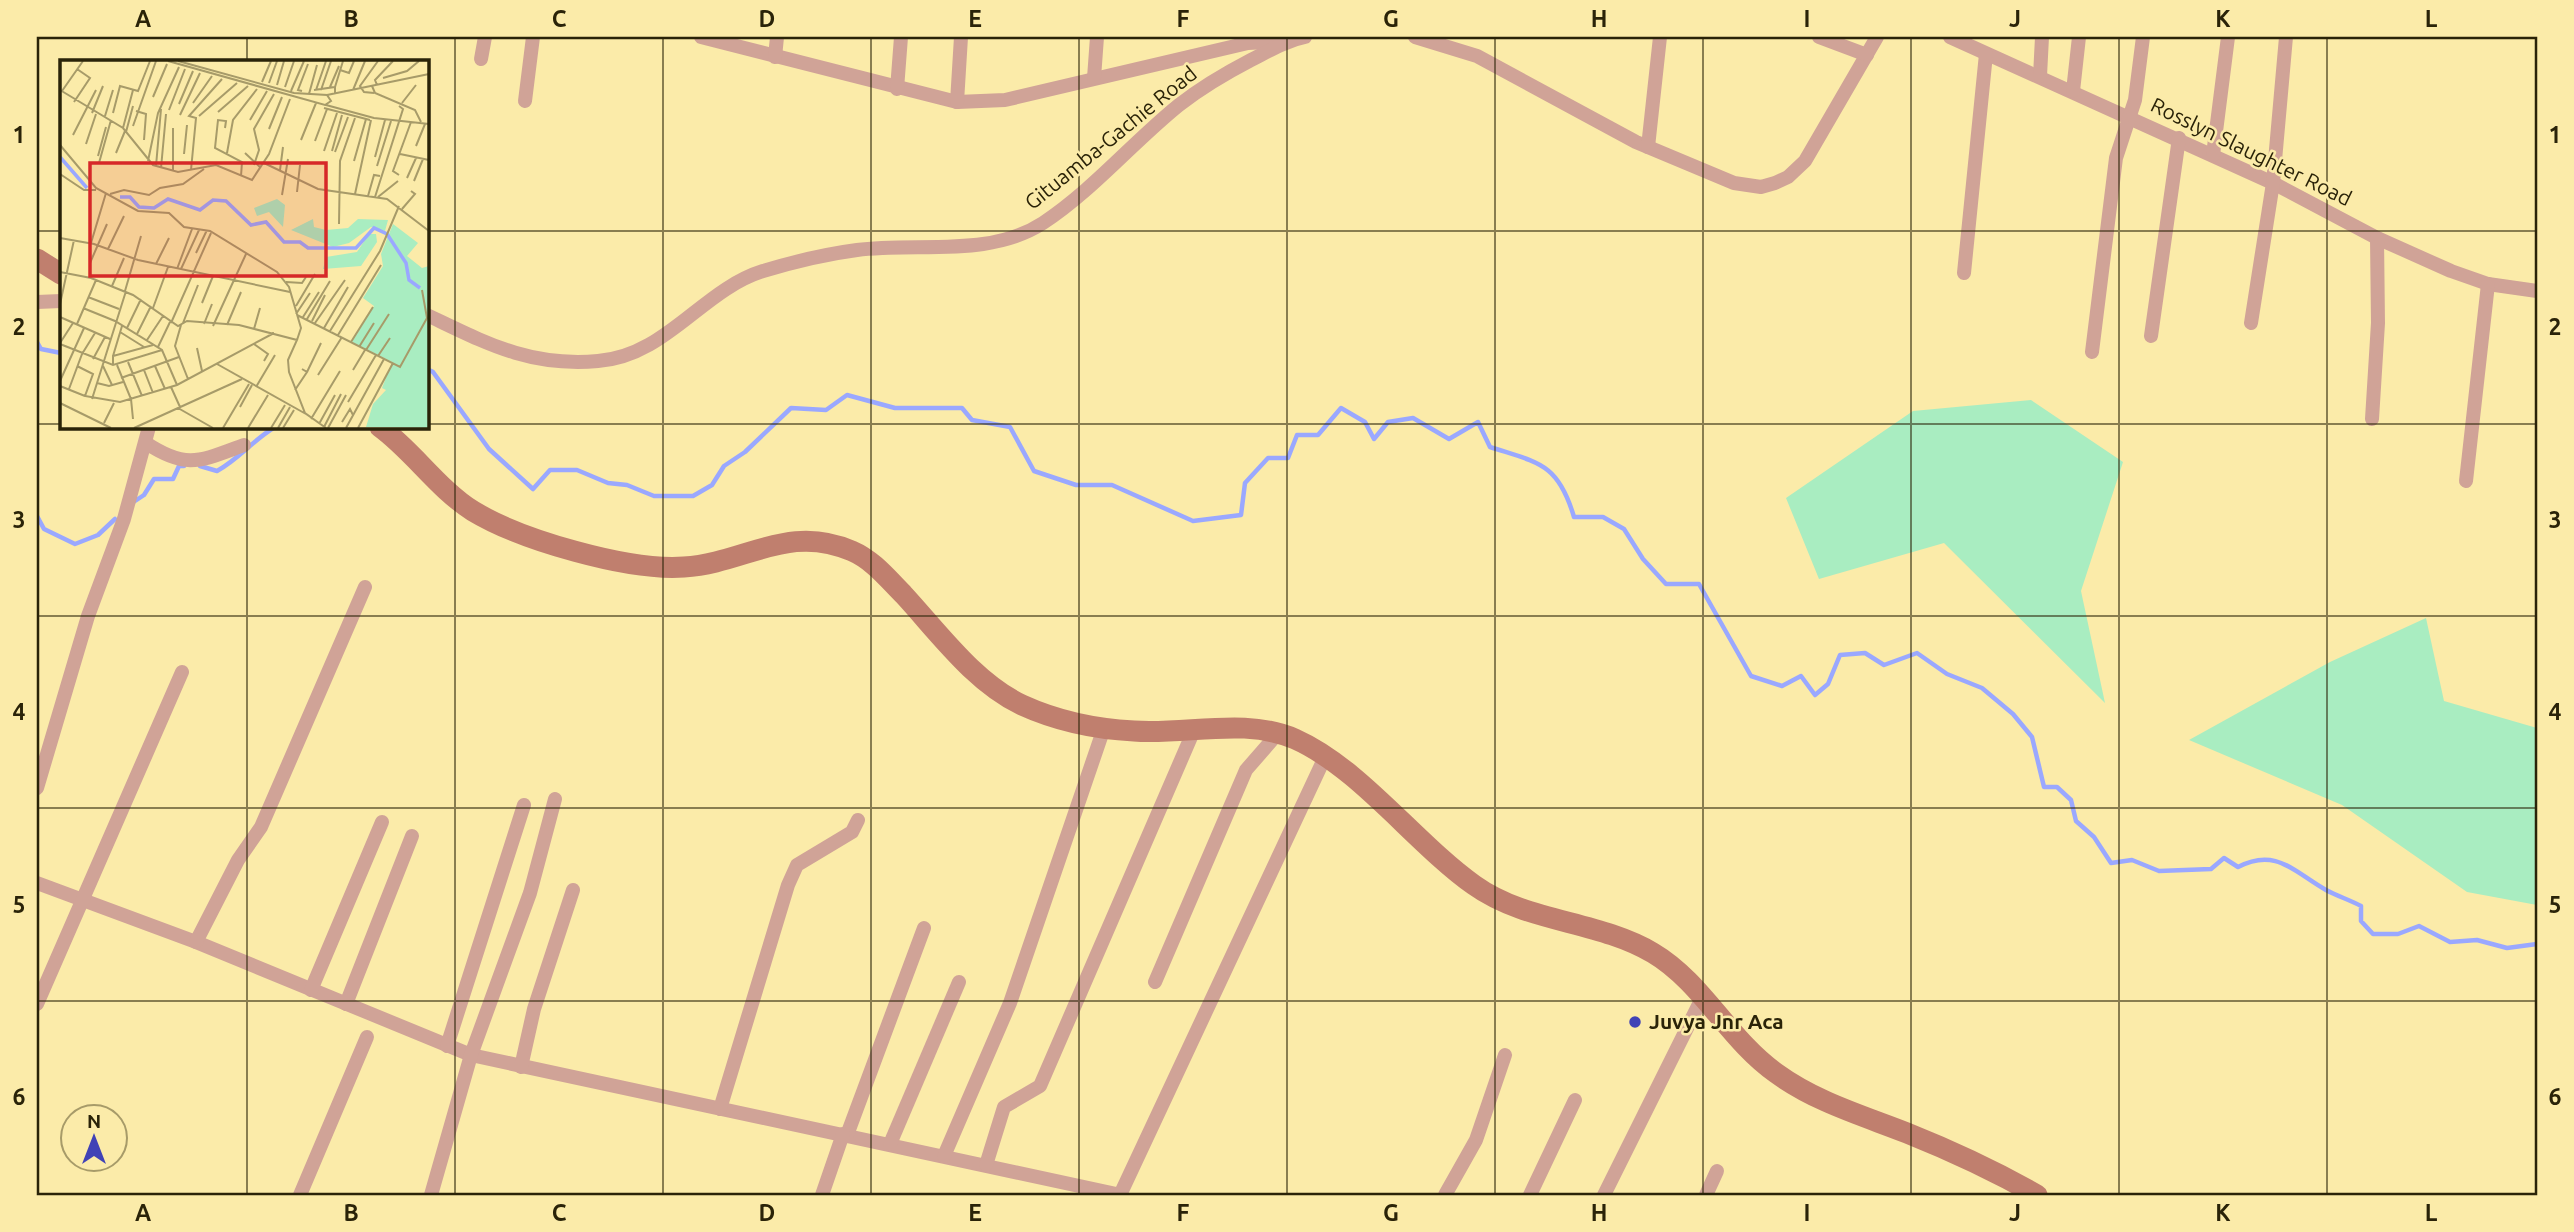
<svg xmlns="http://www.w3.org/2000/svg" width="2574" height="1232" viewBox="0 0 2574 1232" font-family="Ubuntu,sans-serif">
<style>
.green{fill:#a9edc1}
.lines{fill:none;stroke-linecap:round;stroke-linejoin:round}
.stream{stroke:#9aa8ff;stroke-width:4.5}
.minor{stroke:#d0a397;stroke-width:14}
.secondary{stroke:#c07f6e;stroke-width:21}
.grid{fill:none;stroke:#2a2308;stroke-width:2;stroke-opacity:0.55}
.poi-dot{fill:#4042b6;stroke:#fbeba9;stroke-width:2.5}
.labels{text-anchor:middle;stroke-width:5;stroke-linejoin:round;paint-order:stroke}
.street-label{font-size:21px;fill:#2a2308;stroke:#fbeba9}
.poi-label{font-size:21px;font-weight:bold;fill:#2a2308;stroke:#fbeba9;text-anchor:start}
.inset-river{fill:none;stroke:#9aa8ff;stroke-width:3.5}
.inset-road{fill:none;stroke:#a79b69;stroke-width:2}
.view{fill:#d62828;fill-opacity:0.15;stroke:#d62828;stroke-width:3.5}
.inset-edge{fill:none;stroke:#2a2308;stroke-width:3.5}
.neatline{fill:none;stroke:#2a2308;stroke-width:2.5}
.grid-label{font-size:23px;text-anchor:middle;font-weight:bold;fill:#2a2308}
</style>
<rect width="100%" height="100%" fill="#fbeba9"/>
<!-- green -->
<g class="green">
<path d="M2031 400 2123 462 2081 591 2105 703 1944 543 1819 579 1786 498 1913 411Z"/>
<path d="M2426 618 2444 701 2537 728V905L2467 892 2342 805 2189 740 2330 662Z"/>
</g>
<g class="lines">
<!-- stream -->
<g class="stream">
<path d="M37 342 41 349 61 353"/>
<path d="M427 369 433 372 489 449 533 489 550 470H577L608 483 627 485 654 496H693L712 485 724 466 745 452 791 408 826 410 847 395 895 408H962L972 420 1010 427 1034 471 1076 485H1112L1193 521 1241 515 1245 483 1268 458H1288L1297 435H1318L1341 408 1365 422 1374 439 1388 422 1413 418 1449 439 1478 422 1490 447C1539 463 1558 463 1574 517H1603L1624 529 1643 559 1666 584H1699L1751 676 1782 686 1801 676 1815 695 1828 684 1840 655 1865 653 1884 665 1917 653 1947 674 1982 688 2013 714 2032 737 2044 787H2057L2071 800 2076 821 2094 837 2111 863 2132 860 2159 871 2211 869 2224 858 2238 867C2276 847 2294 872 2326 890 2337 896 2350 900 2361 906V921L2373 934H2398L2419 926 2450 942 2477 940 2507 948 2537 944"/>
<path d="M200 466 217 471C239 459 253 440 275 427"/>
<path d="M132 503 144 495 154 479H173L179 466H184"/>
<path d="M37 516 44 529 75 544 98 535 115 519"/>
</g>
<!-- minor -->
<g class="minor">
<path d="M701 37 957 102 1005 100 1248 43 1285 41"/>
<path d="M1415 37 1477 56 1636 142 1734 183 1761 187 1775 183 1788 177 1805 161 1877 37"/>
<path d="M1819 37 1867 55"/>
<path d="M1950 37 2273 183 2377 238 2451 271 2488 284 2537 291"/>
<path d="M775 57 777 37"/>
<path d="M481 59 485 37"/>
<path d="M2040 76 2042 37"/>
<path d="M1094 78 1097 37"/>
<path d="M897 89 901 37"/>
<path d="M2073 91 2079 37"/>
<path d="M525 101 533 37"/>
<path d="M957 102 961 37"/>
<path d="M1648 147 1660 37"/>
<path d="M2213 155 2228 37"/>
<path d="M1964 273 1986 54"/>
<path d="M37 302 61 301"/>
<path d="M427 315C486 343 529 367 598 361 666 356 702 290 763 271 793 262 826 254 857 250 918 242 989 258 1043 223 1093 190 1133 142 1179 105 1202 87 1226 73 1251 60 1269 51 1285 41 1305 37"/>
<path d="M2251 323 2273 183 2286 37"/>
<path d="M2151 336 2179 138"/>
<path d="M2092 352 2116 158 2135 100 2143 37"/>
<path d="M2372 419 2378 323 2377 238"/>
<path d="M146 443C187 470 200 461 244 445"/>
<path d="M2466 481 2488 284"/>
<path d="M37 788 88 616 124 519 149 427"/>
<path d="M37 883 196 942 471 1055 1121 1195"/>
<path d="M196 942 238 860 261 827 365 587"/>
<path d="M1155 982 1246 770 1279 732"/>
<path d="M311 990 382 822"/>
<path d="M37 1004 182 672"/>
<path d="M346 1004 412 836"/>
<path d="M447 1046 524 805"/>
<path d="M521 1067 534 1009 573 890"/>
<path d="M720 1109 788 885 797 865 852 832 858 820"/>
<path d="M847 1135 924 928"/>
<path d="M890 1144 959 982"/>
<path d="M944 1156 1010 1003 1104 728"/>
<path d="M986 1165 1004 1107 1040 1086 1194 730"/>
<path d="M300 1195 367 1037"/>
<path d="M431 1195 471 1055 530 893 555 799"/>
<path d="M822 1195 843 1134"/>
<path d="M1120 1195 1325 757"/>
<path d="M1445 1195 1476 1140 1505 1055"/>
<path d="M1530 1195 1575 1100"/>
<path d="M1604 1195 1702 998"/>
<path d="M1706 1195 1717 1171"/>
</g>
<!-- secondary -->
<g class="secondary">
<path d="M37 259 61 274"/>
<path d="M380 427C413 451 438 489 473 511 521 540 628 571 684 567 746 563 788 523 852 551 873 560 888 579 903 594 939 633 974 682 1022 705 1057 721 1095 729 1134 731 1187 735 1245 717 1295 739 1360 768 1415 843 1474 885 1527 923 1597 920 1653 953 1702 982 1729 1040 1776 1073 1816 1102 1861 1115 1907 1133 1952 1151 1995 1171 2037 1195"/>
</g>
</g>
<!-- grid -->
<path class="grid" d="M247 37V61M455 37V1195M663 37V1195M871 37V1195M1079 37V1195M1287 37V1195M1495 37V1195M1703 37V1195M1911 37V1195M2119 37V1195M2327 37V1195M37 231H61M427 231H2537M37 424H61M427 424H2537M247 427V1195M37 616H2537M37 808H2537M37 1001H2537"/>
<!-- markers -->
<circle class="poi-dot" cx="1635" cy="1022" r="7"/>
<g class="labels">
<!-- street labels -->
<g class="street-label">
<text transform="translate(1111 138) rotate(-39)" y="7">Gituamba-Gachie Road</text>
<text transform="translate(2251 152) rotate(26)" y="7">Rosslyn Slaughter Road</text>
</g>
<!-- poi labels -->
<g class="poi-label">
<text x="1649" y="1029">Juvya Jnr Aca</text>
</g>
</g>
<!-- overview -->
<g transform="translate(60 60)">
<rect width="369" height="369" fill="#fbeba9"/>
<path d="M217 139 225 145 223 167 209 152 197 156 194 148ZM253 159 254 167 266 170 288 168 298 159 328 160 325 171 311 167 289 183 273 187 231 170ZM333 164 358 183 347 196 362 208 369 206V368L306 367 313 344 326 330 322 328 332 302 292 282 314 246 303 238 323 206 321 194ZM309 174H316L317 182 301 206 263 209 266 197 297 192Z" fill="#a9edc1"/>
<path class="inset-river" d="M0 97 27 128M60 137H70L79 147 94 148 108 139 140 150 153 140 166 141 191 165 206 162 224 182H240L248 188H296L314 168 327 174 346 203 349 220 360 228"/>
<path class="inset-road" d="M108 1 265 45 271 41 267 35 234 33 118 1M280 10 289 13 294 1M323 18 347 11 359 1M202 22 211 1M209 23 217 1M217 25 224 1M317 25 315 20 333 1M312 26 315 33 355 50 361 62M225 27 234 1M270 27 279 6M275 27 283 1M0 30 63 68 93 105 118 112 156 105 192 120 209 94 230 39M254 30 275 27V33M256 30 266 1M261 30 271 1M293 30 305 1M2 31 23 1M231 31 244 1M242 31 238 30 248 4M314 33 304 32 300 26 318 1M249 34 257 5M267 35 369 14M93 37 107 4M14 42 30 18 17 9M133 43 152 16M342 43 356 25M119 44 133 11M266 45 314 58 369 64M264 48 310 60M109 50 125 9M76 51 86 54 84 80M158 52 188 26M32 53 43 26M53 53 60 26 78 31 90 1M120 55 140 13M45 56 53 30M139 56 177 23M190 60 207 31M73 66 96 1M63 68 73 30M165 68 166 61 158 60 155 88 182 102 181 116M209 69 222 37M66 72 73 46M13 75 36 30M241 80 256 43M255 81 267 49M26 84 36 54M0 85 36 128 78 151 109 153 124 167 150 171 217 212 229 227 241 268 237 280M356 86 365 64M264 91 277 53M272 91 282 55M275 92 288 57M56 93 65 71M167 93 173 60 197 29M185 93 201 108M124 94 127 65M340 94 369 100M38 96 46 67M315 97 325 60M88 101 98 53 119 7M294 101 306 59M39 103 51 60M204 103 258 129 327 139 369 171M194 105 199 90 194 69 214 34M96 106 101 49M317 106 331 61M101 108 106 54M131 110 136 58 129 56 162 19M220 110 223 87M113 111V68M0 114 24 130H36M339 115 333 111 351 62M347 118 356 98M354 121 363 99M237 132 240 105M50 134 64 130 89 135 100 128 123 124 144 109M295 134 311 60M222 135 228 99M308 136 314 115 320 116M315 137 343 49 339 46M318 137 338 121M342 149 355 134 351 131M279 164 280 101 295 58M0 178 34 184 78 200 230 232M31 183 46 133M48 189 64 156M136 193 147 170M30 203 47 164M96 204 109 178M117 209 132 169M121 209 139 170M0 212 31 218 73 235 118 266 127 261 179 265 237 280 228 300 229 312 245 353 266 368M174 220 186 194M226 222 242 223 246 217M52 226 64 198M65 231 81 176M28 237 59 249M142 243 153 216M0 244 14 180M236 246 255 214M23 248 55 261 102 290 117 325M93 248 108 207M236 254 250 233M237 255 340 307 367 258 362 230M0 257 50 279M243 257 259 232M247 259 270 221M252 261 265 235M111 263 151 173M123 263 138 225M255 263 285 220M17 264 36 220M144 264 152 244M121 265 115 286 128 319M167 265 181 232M153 266 174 220M67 268 81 239M264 268 288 227M194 269 200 248M270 271 320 191 339 146M60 272 84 287M77 274 91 246M278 275 321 205M87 280 103 256M291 282 313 247M0 283 13 263M0 284 53 305 102 290M194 284 208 294 204 301M98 287 110 262M299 287 314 263M137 288 142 311M306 290 329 254M22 294 35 273M53 296 62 266M318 296 330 278M33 299 45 277M68 302 82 336M157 304 246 354M53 305V296L93 285M57 305 71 339 73 359M17 306 33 314 25 336 60 342 117 325 214 273M43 306 52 325M95 306 105 329M84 310 93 333M293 310 305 290M247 312 261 283M258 315 282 277M61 318 119 297M0 321 24 268M37 323 49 326 63 322M0 326 25 336M111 327 120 347M196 327 215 295M9 329 22 294M235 330 247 312 242 309M32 339 66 231M288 342 316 295M0 343 51 368M180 347 192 325M118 348 153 368M251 359 280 311M282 362 290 349 293 355M44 363 54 343M259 364 275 335M264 367 281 334M74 368 182 319M163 368 189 324M188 368 208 335M211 368 225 345M218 368 230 347M223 368 234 350M268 368 286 335M286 368 324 299M298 368 333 303"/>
<path class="view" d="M30 103H266V216H30Z"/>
<rect width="369" height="369" class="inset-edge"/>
</g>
<!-- border -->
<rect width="2574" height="1232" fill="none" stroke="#fbeba9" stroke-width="77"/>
<!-- north arrow -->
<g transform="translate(94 1138)"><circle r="33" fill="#fbeba9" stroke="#a79b69" stroke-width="2"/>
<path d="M0-5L12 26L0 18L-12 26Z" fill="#4042b6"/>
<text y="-10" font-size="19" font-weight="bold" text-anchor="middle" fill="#2a2308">N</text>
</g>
<rect x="38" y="38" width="2498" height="1156" class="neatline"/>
<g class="grid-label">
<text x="143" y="27">A</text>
<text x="351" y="27">B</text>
<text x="559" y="27">C</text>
<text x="767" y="27">D</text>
<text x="975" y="27">E</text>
<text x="1183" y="27">F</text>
<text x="1391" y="27">G</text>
<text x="1599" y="27">H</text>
<text x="1807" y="27">I</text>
<text x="2015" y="27">J</text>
<text x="2223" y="27">K</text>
<text x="2431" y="27">L</text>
<text x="19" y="143">1</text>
<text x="2555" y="143">1</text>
<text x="19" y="335">2</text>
<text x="2555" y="335">2</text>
<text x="19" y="528">3</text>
<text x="2555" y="528">3</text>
<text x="19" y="720">4</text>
<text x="2555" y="720">4</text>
<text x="19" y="913">5</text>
<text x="2555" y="913">5</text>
<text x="19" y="1105">6</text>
<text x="2555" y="1105">6</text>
<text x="143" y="1221">A</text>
<text x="351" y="1221">B</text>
<text x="559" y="1221">C</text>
<text x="767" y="1221">D</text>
<text x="975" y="1221">E</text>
<text x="1183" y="1221">F</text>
<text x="1391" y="1221">G</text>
<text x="1599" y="1221">H</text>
<text x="1807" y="1221">I</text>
<text x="2015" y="1221">J</text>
<text x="2223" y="1221">K</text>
<text x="2431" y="1221">L</text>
</g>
</svg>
